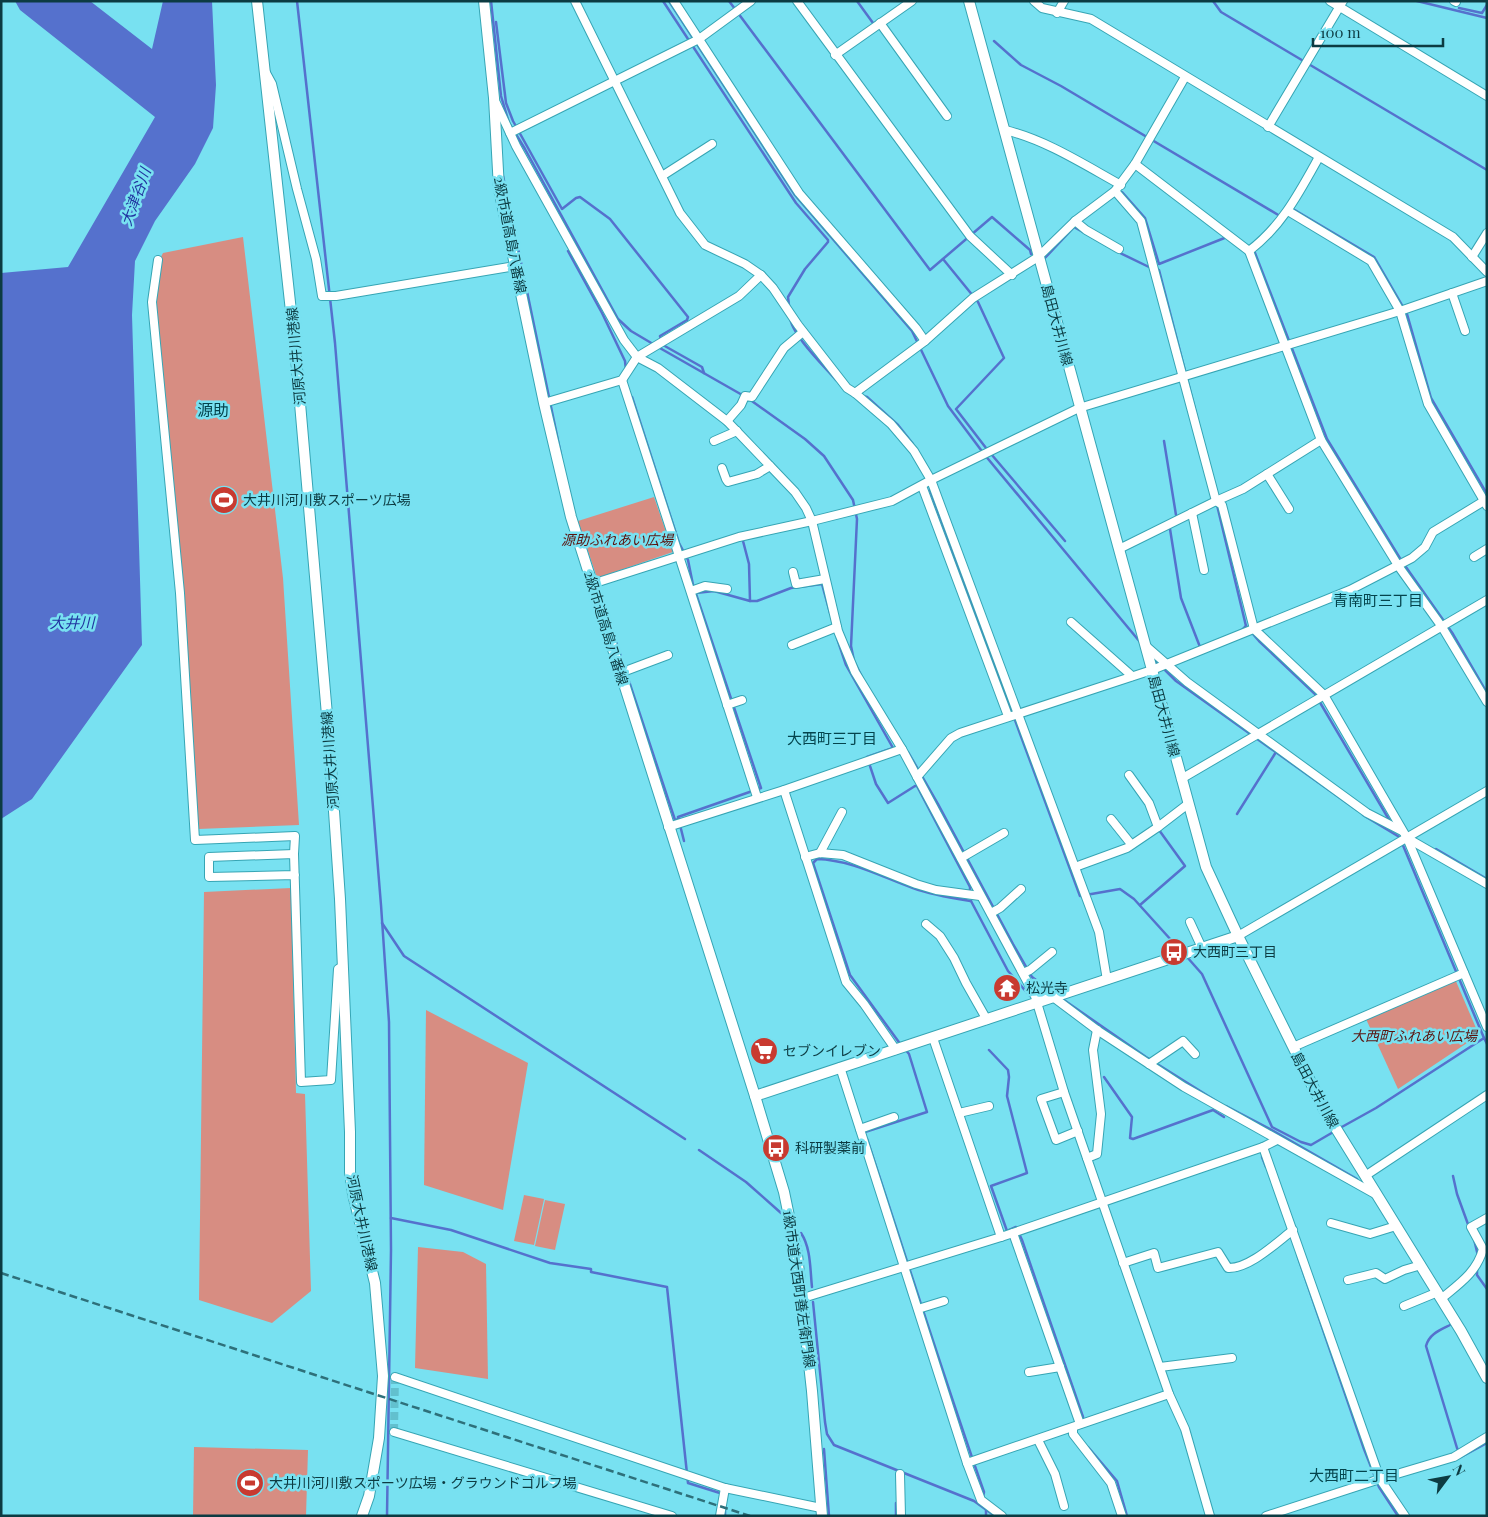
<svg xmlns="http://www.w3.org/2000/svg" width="1488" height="1517" viewBox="0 0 1488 1517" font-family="'Playfair Display','Noto Sans JP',serif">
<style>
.green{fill:#d78d82}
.water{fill:#5571cd}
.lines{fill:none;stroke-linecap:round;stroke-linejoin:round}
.stream{stroke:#5571cd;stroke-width:2.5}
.street-tunnel{stroke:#62c0ce;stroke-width:8;stroke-dasharray:8 4;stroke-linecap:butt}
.street-casing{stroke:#36a5b4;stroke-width:10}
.secondary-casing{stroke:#36a5b4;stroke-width:12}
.street{stroke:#fff;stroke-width:8}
.secondary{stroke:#fff;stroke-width:10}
.rail{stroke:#2e707a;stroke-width:2.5;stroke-dasharray:8 4;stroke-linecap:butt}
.labels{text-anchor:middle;stroke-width:5;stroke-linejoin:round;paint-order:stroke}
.street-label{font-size:14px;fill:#0c3b42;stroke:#78e1f1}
.poi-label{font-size:14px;fill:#0c3b42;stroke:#78e1f1;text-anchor:start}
.park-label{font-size:14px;font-style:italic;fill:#5b130e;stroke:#78e1f1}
.water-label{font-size:15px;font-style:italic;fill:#2134a0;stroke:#78e1f1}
.neighbourhood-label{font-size:15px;fill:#04444d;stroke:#78e1f1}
.quarter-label{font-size:16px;fill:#04444d;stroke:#78e1f1}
</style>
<rect width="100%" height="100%" fill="#78e1f1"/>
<!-- green -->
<g class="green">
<path d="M243 237 283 578 299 825 198 829 183 583 151 276 163 253Z"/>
<path d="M654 497 673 552 597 578 578 521Z"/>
<path d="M291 888 296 1093 305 1094 311 1291 272 1323 199 1300 204 892Z"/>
<path d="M1455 979 1479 1035 1398 1089 1366 1019Z"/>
<path d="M426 1010 528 1063 503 1210 424 1185Z"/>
<path d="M524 1195 544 1199 534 1245 514 1241Z"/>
<path d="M545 1200 565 1204 555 1250 535 1246Z"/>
<path d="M418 1247 463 1252 486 1264 488 1379 415 1368Z"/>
<path d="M194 1447 308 1450 306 1516H193Z"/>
</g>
<!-- water -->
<path class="water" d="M15 1H90L152 49 163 1H212L216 85 213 128 195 164 155 221 135 261 132 315 142 645 32 799 1 819V273L68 267 155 117 20 10Z"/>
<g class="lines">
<!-- stream -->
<g class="stream">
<path d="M297 1 335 343 381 905 389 1022 391 1250 387 1516"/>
<path d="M491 1 501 96 509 123 525 149 618 319 631 331 653 344"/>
<path d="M663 1 796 203 828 240V242L805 269 788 297 789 306"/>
<path d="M669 1 795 195 912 331 948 406 984 454 1140 642"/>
<path d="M729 1 930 270 992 217 1030 250 1031 254"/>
<path d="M857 1 873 23"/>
<path d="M1213 1 1221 12 1487 170"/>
<path d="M1417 1 1487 18"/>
<path d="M1459 8 1482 13 1487 5"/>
<path d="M496 22 506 103 513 121 562 209 576 198 580 197 610 219 688 317 687 320 660 336 663 345 702 367 704 373"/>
<path d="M994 41 1021 65 1061 86 1280 216"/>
<path d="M503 176 561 455"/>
<path d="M1122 192 1145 218 1159 264 1227 237"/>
<path d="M1293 209 1374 257 1407 314 1431 398 1487 494"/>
<path d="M568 251 602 313 625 361 626 370"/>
<path d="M1250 251 1255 253 1327 439 1401 560 1453 634 1487 693"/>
<path d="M1118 252 1151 268"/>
<path d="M943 259 978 302 1004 358 956 409 986 448 1065 541"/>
<path d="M1044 259 1074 227 1111 248"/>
<path d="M1157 269 1159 270 1217 495"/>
<path d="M790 317C791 334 824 366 836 380"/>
<path d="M658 347 744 396"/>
<path d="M863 396 867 397 898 425 913 444"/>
<path d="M632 397 679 543 688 560 693 585 761 788 678 817 679 820"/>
<path d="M749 399 805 439 824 456 853 500 857 519 851 646 854 661 862 677"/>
<path d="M1164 441 1176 515"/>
<path d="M930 487V490L1080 896 1120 889 1134 899 1181 951"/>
<path d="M1217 505 1246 626"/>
<path d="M1170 529 1181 598 1200 647 1202 646"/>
<path d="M696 593 714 591 750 601 749 564 743 541"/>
<path d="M750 601H757L791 588 822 584 830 613"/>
<path d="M1242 630 1246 626 1259 641 1315 694 1391 823"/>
<path d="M837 638 846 665 893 748 867 757 876 784 888 803 915 786H917L970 887V893"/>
<path d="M616 642 675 820 679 819"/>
<path d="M1153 658 1176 681 1357 810"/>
<path d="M908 752 938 804 1013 944 1032 977 1055 994"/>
<path d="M1237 814 1276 752"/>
<path d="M1363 815 1401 838"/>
<path d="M680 825 684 841"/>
<path d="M1402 843 1484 1038"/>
<path d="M1436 849 1487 879"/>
<path d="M971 901 1008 971 1030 996 1048 989"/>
<path d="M1140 905 1185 866 1159 830"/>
<path d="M382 923 404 956 685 1139"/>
<path d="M1187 957 1202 974 1272 1127 1301 1142 1311 1145 1335 1131"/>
<path d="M1061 998 1146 1057 1221 1104"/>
<path d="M901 1045 850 975 813 863 817 859C851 860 882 877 913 888 932 895 952 898 971 901"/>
<path d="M989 1050 1008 1070 1009 1077 1007 1096 1027 1173 991 1186 1007 1231 1016 1227 1022 1240 1083 1417 1082 1422"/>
<path d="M1104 1077 1132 1117 1130 1138 1133 1139 1213 1110 1224 1117"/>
<path d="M1226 1106 1270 1129 1357 1179"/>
<path d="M1340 1128 1376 1108 1484 1038 1487 1044"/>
<path d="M865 1132 927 1112 909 1054 905 1049"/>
<path d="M867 1139C906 1257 943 1375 984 1492L983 1497"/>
<path d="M699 1150 746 1182 781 1213"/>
<path d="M1262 1157 1266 1167"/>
<path d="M1453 1176 1457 1194 1469 1227"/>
<path d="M391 1218 451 1230 550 1263 591 1269V1272L667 1287 688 1483 723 1494"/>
<path d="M801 1233C811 1248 810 1269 812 1287"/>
<path d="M1474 1239 1478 1256"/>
<path d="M1298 1257 1364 1449 1379 1487 1398 1516"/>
<path d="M1477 1269V1275L1487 1289"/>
<path d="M813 1302 825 1422 827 1434 834 1445 974 1501 995 1516"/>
<path d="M1450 1325C1440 1330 1429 1334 1426 1346L1457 1448 1461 1457 1487 1443"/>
<path d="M1088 1447 1117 1481 1127 1516"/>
<path d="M824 1449 829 1516"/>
<path d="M896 1503V1516"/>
<path d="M725 1516V1508"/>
<path d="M986 1516V1509"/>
</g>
<!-- street-tunnel -->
<path class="street-tunnel" d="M394 1432 395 1377"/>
<!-- street casing -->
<g class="street-casing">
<g id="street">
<path d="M575 1 680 213 705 245 745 264 761 275 773 288 798 325 847 388 855 393 891 424 914 451 931 480 1099 932 1107 980"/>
<path d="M674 1 799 193 916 328 925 341"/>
<path d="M797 1 970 236 1012 275"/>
<path d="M1034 1 1042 8 1091 19 1453 237 1487 272"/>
<path d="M1330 1 1487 96"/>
<path d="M1454 1 1456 2"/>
<path d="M1057 13 1064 1"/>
<path d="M880 23 947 116"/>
<path d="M835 55 912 1"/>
<path d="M266 73 272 84 297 189 316 259 322 296H336L515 266"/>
<path d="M496 103 516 146 624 340 637 357 658 368 727 421 795 492 806 508 812 521 838 631 855 672 902 749 1035 996 1064 1092 1169 1394 1185 1429 1210 1516"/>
<path d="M1268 127 1343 1"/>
<path d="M1005 130C1046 140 1083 164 1121 185"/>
<path d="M510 133 699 39 751 1"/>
<path d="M1135 164 1249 251 1321 440 1399 567 1442 627 1487 702"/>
<path d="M662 176 712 144"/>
<path d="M1115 191 1141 221 1216 501 1222 505 1254 629 1324 695 1407 838 1487 1027"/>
<path d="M1288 211 1371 261 1400 311 1428 404 1487 506"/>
<path d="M1075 221 1086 230 1119 249"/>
<path d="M1249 251C1282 226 1299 193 1319 157"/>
<path d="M1472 257 1487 233"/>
<path d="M158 260 152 302 180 593 195 840 295 836 294 854"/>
<path d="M1452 293 1465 331"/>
<path d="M622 380 757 797"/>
<path d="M855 393 925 341 973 298 1038 257 1075 221 1115 191 1135 164 1185 77"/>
<path d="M544 403 622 380 637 357 739 296 761 275"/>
<path d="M727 421 741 405 745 396 752 397 784 348 803 332"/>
<path d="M714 441 737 431"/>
<path d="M722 468 726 479 728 482 757 474 770 466"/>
<path d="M1267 474 1289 509"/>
<path d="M922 486 1008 716"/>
<path d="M1192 513 1204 570"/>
<path d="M1119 549 1216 501 1243 489 1321 440"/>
<path d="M1474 557 1487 549"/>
<path d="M793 572 796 584 825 579"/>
<path d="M592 584 739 537 812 521 892 501 931 480 1079 408 1400 311 1487 281"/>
<path d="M691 591 705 586 727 589"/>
<path d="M1071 622 1132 676"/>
<path d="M792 645 837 627"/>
<path d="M1146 646 1187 682 1367 813 1402 831"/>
<path d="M620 673 668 655"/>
<path d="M727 705 742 700"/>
<path d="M1129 775 1149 803 1158 827"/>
<path d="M917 777 951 738 960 733 1152 670 1350 590 1412 558 1425 547 1433 532 1484 501"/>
<path d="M1181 779 1487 600"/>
<path d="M784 790 846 982 864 1004 896 1050"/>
<path d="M1111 819 1131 844"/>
<path d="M668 827 784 790 902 749"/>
<path d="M1407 838 1487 884"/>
<path d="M820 853 842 812"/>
<path d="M805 857 820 853 843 855 916 884 936 890 980 896"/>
<path d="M961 858 1004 833"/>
<path d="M1075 867 1127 848 1158 827 1188 804"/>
<path d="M295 875 209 877V857L294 854 301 1082 331 1080 338 969 343 966"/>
<path d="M991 913 1000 908 1021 889"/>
<path d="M1190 922 1202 948"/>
<path d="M926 924 940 936 954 958 966 983 987 1020"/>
<path d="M1238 936 1487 791"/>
<path d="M1023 973 1030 970 1052 952"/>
<path d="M1053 997 1097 1030 1184 1087 1375 1194"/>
<path d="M933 1038 1001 1237"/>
<path d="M1293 1047 1464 973"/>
<path d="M1149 1064 1183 1041 1195 1054"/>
<path d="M840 1067 967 1463 1169 1394"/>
<path d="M1064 1092 1041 1099 1056 1140 1078 1131"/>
<path d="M959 1113 989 1106"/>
<path d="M860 1129 894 1117"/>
<path d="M1263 1147 1380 1479 1405 1516"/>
<path d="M1087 1158 1097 1154 1101 1114 1093 1050 1097 1030"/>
<path d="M1365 1176 1487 1095"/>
<path d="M1331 1223 1370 1234 1396 1226"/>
<path d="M1013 1233 1080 1424"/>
<path d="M1123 1263 1154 1253 1158 1268 1218 1252 1228 1268C1249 1269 1276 1243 1293 1230"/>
<path d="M1348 1280 1376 1273 1385 1279 1404 1270 1421 1265"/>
<path d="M803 1298 1001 1237 1263 1147 1277 1140"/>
<path d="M1442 1298C1459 1284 1477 1272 1483 1249L1471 1227 1487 1218"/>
<path d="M1404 1306 1438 1292"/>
<path d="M918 1309 944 1301"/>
<path d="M1160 1367 1232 1358"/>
<path d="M1029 1372 1060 1367"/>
<path d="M395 1377 725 1488 821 1508"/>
<path d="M1073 1428V1434L1111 1483 1122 1516"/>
<path d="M394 1432 672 1516"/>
<path d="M1038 1440 1055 1474 1064 1506"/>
<path d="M967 1463 981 1500 1002 1516"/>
<path d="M900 1474 901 1516"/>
<path d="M720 1516 725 1488"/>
<path d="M1266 1516 1380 1479 1454 1457 1487 1437"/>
</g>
</g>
<!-- secondary casing -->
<g class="secondary-casing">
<g id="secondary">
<path d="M257 1 296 357 329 738 340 899 350 1132V1172L353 1194 375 1283 383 1376 379 1438 369 1496 362 1516"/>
<path d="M484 1 494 98 499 189 544 403 571 517 755 1096 784 1192 797 1255 812 1391 822 1516"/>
<path d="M969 1 1206 867 1238 936 1324 1109 1461 1331 1487 1378"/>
<path d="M755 1096 1238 936"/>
</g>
</g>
<!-- street -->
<use href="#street" class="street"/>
<!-- secondary -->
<use href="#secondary" class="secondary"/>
<!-- rail -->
<path class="rail" d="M1 1273 750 1516"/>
</g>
<!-- icons -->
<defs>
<g id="stadium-disc" transform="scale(1.4375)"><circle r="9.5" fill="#c83a30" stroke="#78e1f1"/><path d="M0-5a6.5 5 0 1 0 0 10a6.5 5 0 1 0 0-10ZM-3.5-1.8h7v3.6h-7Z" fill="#fff"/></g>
<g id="bus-disc" transform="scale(1.4375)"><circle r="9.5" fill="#c83a30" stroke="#78e1f1"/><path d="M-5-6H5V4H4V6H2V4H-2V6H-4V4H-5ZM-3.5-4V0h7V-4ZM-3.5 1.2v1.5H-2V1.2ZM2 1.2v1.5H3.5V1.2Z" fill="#fff"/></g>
<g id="temple-disc" transform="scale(1.4375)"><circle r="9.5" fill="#c83a30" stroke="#78e1f1"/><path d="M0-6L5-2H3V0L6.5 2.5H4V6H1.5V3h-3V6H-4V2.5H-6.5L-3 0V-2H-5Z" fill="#fff"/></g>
<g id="supermarket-disc" transform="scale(1.4375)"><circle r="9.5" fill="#c83a30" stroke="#78e1f1"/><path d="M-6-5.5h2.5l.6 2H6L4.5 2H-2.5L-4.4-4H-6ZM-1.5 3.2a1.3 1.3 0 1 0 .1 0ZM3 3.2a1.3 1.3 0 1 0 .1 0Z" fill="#fff"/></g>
</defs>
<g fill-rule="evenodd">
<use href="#stadium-disc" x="224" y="500"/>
<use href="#bus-disc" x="1174" y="952"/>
<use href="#temple-disc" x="1007" y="988"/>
<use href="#supermarket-disc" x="764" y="1051"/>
<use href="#bus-disc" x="776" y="1148"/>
<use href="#stadium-disc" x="250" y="1483"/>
</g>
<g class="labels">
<!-- street labels -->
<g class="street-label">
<text transform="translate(510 235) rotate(79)" y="5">2級市道高島八番線</text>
<text transform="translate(1057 325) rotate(75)" y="5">島田大井川線</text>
<text transform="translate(296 356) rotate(-95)" y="5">河原大井川港線</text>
<text transform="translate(606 628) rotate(73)" y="5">2級市道高島八番線</text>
<text transform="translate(1164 716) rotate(75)" y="5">島田大井川線</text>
<text transform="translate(330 760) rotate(-94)" y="5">河原大井川港線</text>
<text transform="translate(1315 1090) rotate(62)" y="5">島田大井川線</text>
<text transform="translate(362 1223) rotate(78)" y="5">河原大井川港線</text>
<text transform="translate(799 1289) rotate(82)" y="5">1級市道大西町善左衛門線</text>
</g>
<!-- poi labels -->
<g class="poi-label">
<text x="243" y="505">大井川河川敷スポーツ広場</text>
<text x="1193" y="957">大西町三丁目</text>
<text x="1026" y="993">松光寺</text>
<text x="783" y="1056">セブンイレブン</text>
<text x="795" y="1153">科研製薬前</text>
<text x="269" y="1488">大井川河川敷スポーツ広場・グラウンドゴルフ場</text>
</g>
<!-- park labels -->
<g class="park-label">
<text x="617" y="545">源助ふれあい広場</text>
<text x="1414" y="1041">大西町ふれあい広場</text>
</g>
<!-- water labels -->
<g class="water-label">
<text transform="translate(136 197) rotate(-70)" y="5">大津谷川</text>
<text x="72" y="628">大井川</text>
</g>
<!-- neighbourhood labels -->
<g class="neighbourhood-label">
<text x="1378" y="606">青南町三丁目</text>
<text x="832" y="744">大西町三丁目</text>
<text x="1354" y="1481">大西町二丁目</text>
</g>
<!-- quarter labels -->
<g class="quarter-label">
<text x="213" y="416">源助</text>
</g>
</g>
<!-- border -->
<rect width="1488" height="1517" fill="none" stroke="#0c3b42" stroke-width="5"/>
<!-- north arrow -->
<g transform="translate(1448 1477) rotate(58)" stroke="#78e1f1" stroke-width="4" paint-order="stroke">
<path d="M0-4L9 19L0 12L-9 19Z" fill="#0c3b42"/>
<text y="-8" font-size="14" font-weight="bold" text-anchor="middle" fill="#0c3b42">N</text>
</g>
<!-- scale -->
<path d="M1313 38v8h130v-8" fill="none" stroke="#0c3b42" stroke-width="2.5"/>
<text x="1320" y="38" font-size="15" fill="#0c3b42" stroke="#78e1f1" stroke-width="4" paint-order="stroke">100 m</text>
</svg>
